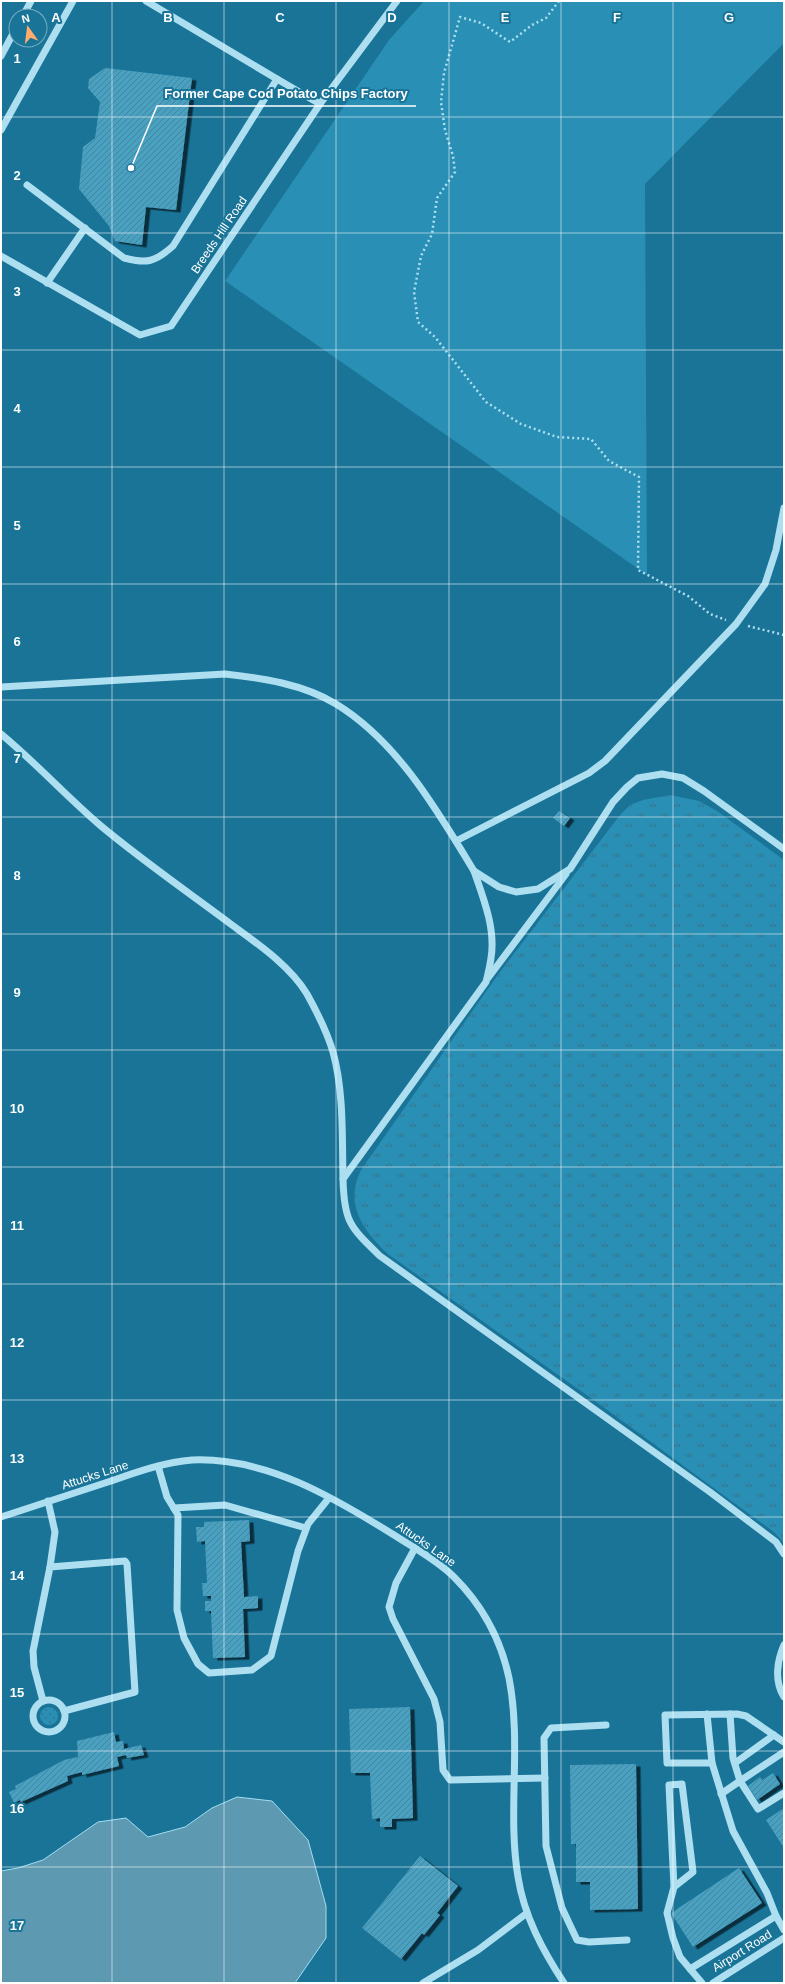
<svg xmlns="http://www.w3.org/2000/svg" width="785" height="1984" viewBox="0 0 785 1984" font-family="Arial,sans-serif">
<style>
.grass{fill:url(#grass-tufts)}
.park{fill:#298fb5}
.garden{fill:url(#garden-dots)}
.water{fill:#5d99b0;stroke:#a0def3}
.building{fill:url(#building-hatch);filter:url(#shadow)}
.lines{fill:none;stroke-linecap:round;stroke-linejoin:round}
.path{stroke:#addff1;stroke-width:2.5;stroke-dasharray:2 3;stroke-linecap:butt}
.minor{stroke:#addff1;stroke-width:7}
.grid{fill:none;stroke:#fff;stroke-width:1;stroke-opacity:0.55}
.labels{text-anchor:middle;stroke-width:4;stroke-linejoin:round;paint-order:stroke}
.street-label{font-size:12px;fill:#fff;stroke:#197498}
.grid-label{font-size:13px;text-anchor:middle;font-weight:bold;fill:#fff;stroke:#197498;stroke-width:4;stroke-linejoin:round;paint-order:stroke}
.leader{fill:none;stroke:#fff;stroke-width:1.5}
.callout-dot{fill:#fff;stroke:#197498;stroke-width:1.5}
.callout-label{font-size:13px;text-anchor:middle;font-weight:bold;fill:#fff;stroke:#197498;stroke-width:4;stroke-linejoin:round;paint-order:stroke}
</style>
<defs>
<pattern id="grass-tufts" width="24" height="20" patternUnits="userSpaceOnUse"><rect width="24" height="20" fill="#298fb5"/><path d="M3 7l-1-3M5 7V3M7 7l1-3M15 17l-1-3M17 17v-4M19 17l1-3" fill="none" stroke="#37748b"/></pattern>
<pattern id="garden-dots" width="8" height="8" patternUnits="userSpaceOnUse"><rect width="8" height="8" fill="#298fb5"/><path d="M2 2h.1M6 6h.1" fill="none" stroke="#37748b" stroke-width="1.8" stroke-linecap="round"/></pattern>
<pattern id="building-hatch" width="6" height="6" patternUnits="userSpaceOnUse"><rect width="6" height="6" fill="#4aa1c2"/><path d="M-1 1l2-2M0 6l6-6M5 7l2-2" fill="none" stroke="#4b8399"/></pattern>
<filter id="shadow"><feDropShadow dx="4.5" dy="2.5" stdDeviation="0" flood-color="#0009"/></filter>
</defs>
<rect width="100%" height="100%" fill="#197498"/>
<!-- grass -->
<path class="grass" d="M670 795 699 801 717 811 784 860V1543L774 1532 595 1401 388 1254C363 1230 344 1205 361 1170L497 976 620 815 630 805 643 800Z"/>
<!-- park -->
<path class="park" d="M424 1H784V43L645 184 647 575 225 281 389 40Z"/>
<!-- garden -->
<circle class="garden" cx="49" cy="1716" r="9"/>
<!-- water -->
<path class="water" d="M237 1797 272 1801 308 1840 326 1906V1938L295 1983H1V1871L18 1868 43 1860 98 1822 126 1818 148 1837 185 1827 212 1808Z"/>
<!-- building -->
<g class="building">
<path d="M105 68 192 78 176 210 146 207 142 245 115 241 109 226 79 189 83 147 95 138 100 102 88 88 89 79Z"/>
<path d="M559 811 570 818 564 826 553 818Z"/>
<path d="M249 1520 250 1541 241 1542 244 1597 258 1596V1608L243 1609 245 1657 213 1658 211 1611H205V1601H211V1596H203L202 1583H207L205 1541 197 1542 196 1527H204V1522Z"/>
<path d="M410 1707 413 1818 392 1819V1827H380V1818L372 1819 370 1773H351L349 1709Z"/>
<path d="M114 1732 116 1742 123 1741 124 1749 141 1745 144 1755 127 1758 126 1755 117 1757 119 1766 82 1775V1772L67 1776 68 1781 21 1802 20 1800 14 1803 9 1792 16 1789 15 1786 64 1760 78 1757 77 1741Z"/>
<path d="M636 1764 638 1909 590 1910V1882H576V1844H571L570 1765Z"/>
<path d="M773 1773 780 1784 757 1800 748 1786 760 1777 762 1780Z"/>
<path d="M784 1808V1848L766 1820Z"/>
<path d="M420 1856 458 1886 437 1913 440 1915 424 1935 422 1933 401 1959 362 1928Z"/>
<path d="M739 1868 762 1903 693 1947 671 1913Z"/>
</g>
<g class="lines">
<!-- path -->
<g class="path">
<path d="M559 1 546 18 532 25 510 42 481 23 460 17 444 73 441 102 445 130 453 156 455 172 437 198 432 234 421 256 414 292 418 322 435 337 486 402 521 424 557 437 591 439 609 461 639 477 638 570 688 596 710 614 726 620"/>
<path d="M748 626 784 635"/>
</g>
<!-- minor -->
<g class="minor">
<path d="M146 1 277 79"/>
<path d="M23 16 31 1"/>
<path d="M1 56 16 28"/>
<path d="M1 130 73 1"/>
<path d="M27 185 124 258C147 264 155 262 173 246L277 79 320 104"/>
<path d="M1 256 140 335 171 326 320 104 397 1"/>
<path d="M47 283 85 228"/>
<path d="M1 687 225 674C262 678 303 684 336 704 397 741 437 810 474 871"/>
<path d="M1 734C36 763 67 797 101 826 143 861 188 892 232 925 258 944 290 966 307 994 317 1012 327 1032 333 1052 344 1092 342 1137 343 1179"/>
<path d="M456 841 589 773 605 761 736 624 765 584 776 550 784 508"/>
<path d="M784 849 704 791 683 778 662 774 638 778 627 787 613 802 570 869 538 889 516 892 499 887 474 871C483 897 496 929 491 958 490 966 488 974 486 982L343 1179C344 1222 350 1227 380 1256L710 1492 776 1542 784 1554"/>
<path d="M488 978 566 874"/>
<path d="M158 1466 167 1497 178 1515 177 1610 184 1638 198 1664 209 1673 252 1670 271 1656 298 1551 308 1524 329 1498"/>
<path d="M48 1501 55 1532 50 1567"/>
<path d="M174 1508 225 1505 306 1528"/>
<path d="M1 1517C38 1505 75 1493 111 1481 137 1472 165 1462 192 1460 266 1457 333 1497 394 1535 414 1548 437 1560 454 1577 482 1605 501 1640 509 1678 522 1744 507 1812 518 1877 524 1916 543 1951 564 1983"/>
<path d="M415 1548 396 1583 389 1607 393 1619 434 1699 440 1722 443 1770 450 1780 545 1778"/>
<path d="M784 1645C777 1661 774 1681 784 1697"/>
<circle cx="49" cy="1716" r="16"/>
<path d="M43 1701 34 1667 33 1651 50 1567 125 1561 127 1564 135 1692 64 1711"/>
<path d="M707 1714 712 1763"/>
<path d="M606 1725 551 1728 544 1738 546 1846 562 1908 577 1940 589 1942 627 1940"/>
<path d="M784 1742 746 1716 737 1714 665 1715 667 1763H712L733 1831 767 1893 776 1916 784 1930"/>
<path d="M784 1752 740 1781 758 1809 784 1793"/>
<path d="M735 1763 774 1735"/>
<path d="M721 1794 740 1781 733 1758 730 1714"/>
<path d="M674 1887 693 1872 682 1784 669 1785 674 1887 667 1913 673 1938 680 1957 702 1983"/>
<path d="M690 1969 776 1916"/>
<path d="M423 1983 478 1950 527 1913"/>
<path d="M713 1983 784 1938"/>
</g>
</g>
<!-- grid -->
<path class="grid" d="M112 1V1983M224 1V1983M336 1V1983M449 1V1983M561 1V1983M673 1V1983M1 117H784M1 233H784M1 350H784M1 467H784M1 584H784M1 700H784M1 817H784M1 934H784M1 1050H784M1 1167H784M1 1284H784M1 1400H784M1 1517H784M1 1634H784M1 1751H784M1 1867H784"/>
<g class="labels">
<!-- street labels -->
<g class="street-label">
<text transform="translate(219 235) rotate(-56)" y="4">Breeds Hill Road</text>
<text transform="translate(95 1475) rotate(-18)" y="4">Attucks Lane</text>
<text transform="translate(426 1544) rotate(35)" y="4">Attucks Lane</text>
<text transform="translate(742 1951) rotate(-32)" y="4">Airport Road</text>
</g>
</g>
<g class="grid-label">
<text x="56" y="22">A</text>
<text x="168" y="22">B</text>
<text x="280" y="22">C</text>
<text x="392" y="22">D</text>
<text x="505" y="22">E</text>
<text x="617" y="22">F</text>
<text x="729" y="22">G</text>
<text x="17" y="63">1</text>
<text x="17" y="180">2</text>
<text x="17" y="296">3</text>
<text x="17" y="413">4</text>
<text x="17" y="530">5</text>
<text x="17" y="646">6</text>
<text x="17" y="763">7</text>
<text x="17" y="880">8</text>
<text x="17" y="997">9</text>
<text x="17" y="1113">10</text>
<text x="17" y="1230">11</text>
<text x="17" y="1347">12</text>
<text x="17" y="1463">13</text>
<text x="17" y="1580">14</text>
<text x="17" y="1697">15</text>
<text x="17" y="1813">16</text>
<text x="17" y="1930">17</text>
</g>
<!-- callouts -->
<path class="leader" d="M131 168L157 106H416"/>
<circle class="callout-dot" cx="131" cy="168" r="4"/>
<g class="callout-label">
<text x="286" y="98">Former Cape Cod Potato Chips Factory</text>
</g>
<!-- border -->
<rect width="785" height="1984" fill="none" stroke="#ffffff" stroke-width="4"/>
<!-- north arrow -->
<g transform="translate(28 28) rotate(346)"><circle r="19" fill="#197498" stroke="#75acc1"/>
<path d="M0-3L7 15L0 10L-7 15Z" fill="#ffac6d"/>
<text y="-6" font-size="11" font-weight="bold" text-anchor="middle" fill="#ffffff">N</text>
</g>
</svg>
